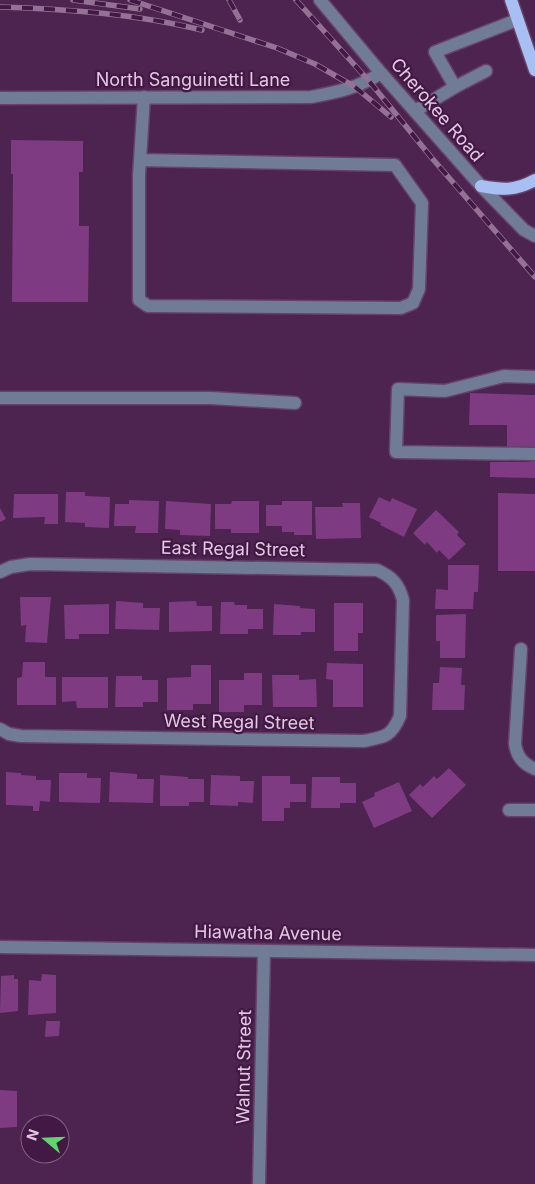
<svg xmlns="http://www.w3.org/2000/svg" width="535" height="1184" viewBox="0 0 535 1184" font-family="Inter,sans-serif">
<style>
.building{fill:#7e3b81}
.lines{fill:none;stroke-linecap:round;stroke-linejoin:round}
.minor-casing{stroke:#684169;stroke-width:15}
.major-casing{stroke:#684169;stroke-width:15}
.minor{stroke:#707b95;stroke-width:12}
.major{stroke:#a8bff3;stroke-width:12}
.rail-casing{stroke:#947295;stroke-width:5.5}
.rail{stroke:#421844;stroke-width:4;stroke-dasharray:11;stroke-linecap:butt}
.labels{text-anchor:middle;stroke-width:4.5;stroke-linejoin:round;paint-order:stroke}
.street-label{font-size:18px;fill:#e2c8e2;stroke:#421844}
</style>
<rect width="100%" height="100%" fill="#4d234f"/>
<!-- building -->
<g class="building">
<path d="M11 140 83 141V172H79V226H89L88 302H12L13 174H11Z"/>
<path d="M470 393 535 395V448H507V425H469Z"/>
<path d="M530 460H535V478L490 477V462H530Z"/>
<path d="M66 492H85V496L110 497 109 528 85 527V523L65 522Z"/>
<path d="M498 493 535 494V571H498Z"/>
<path d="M14 494H58V524H44L45 517 13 518Z"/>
<path d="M379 497 390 502 392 498 417 509 404 537 380 525 381 523 369 517Z"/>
<path d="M129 500 159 501 158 533H135L136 526H114L115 504H129Z"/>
<path d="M166 501 211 504 210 536 180 535V530L165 529Z"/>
<path d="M232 501H259V533H231V529H215V504H231Z"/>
<path d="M282 501H312V535H294V532H282V526H266V505H282Z"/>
<path d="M342 503H360L361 538 316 539 315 507H343Z"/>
<path d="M0 508 6 519 0 522Z"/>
<path d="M436 510 459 532 457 535 466 544 449 560 439 550 437 553 427 542 425 545 413 533Z"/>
<path d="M448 565H479L478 592H474L473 609H435L436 589 448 590Z"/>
<path d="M20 597H51L47 643 25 642 26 625 21 626Z"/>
<path d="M116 601 143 603V608H160L159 630 115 629Z"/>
<path d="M196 601 197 606H212V631L169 632V602Z"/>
<path d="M221 602H234L235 605H247V609H263V629H248V634H220Z"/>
<path d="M334 603H363V633H358V651H334Z"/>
<path d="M109 604V634H79V639H65L64 605Z"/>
<path d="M274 604 300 606V608L315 609V632H301V635H273Z"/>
<path d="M466 614 465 658H440V641H436V615Z"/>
<path d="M23 662H45V677H56V705H17V678L22 677Z"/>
<path d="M327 663 363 664V707H333V680L326 679Z"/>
<path d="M191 665H211V704H193V710H167V678L191 677Z"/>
<path d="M440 667 462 668 461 685H465L464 710H432L433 683H439Z"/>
<path d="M244 673H262V705H244V712H219V680H244Z"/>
<path d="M272 675H299V680L316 679 317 707H273Z"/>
<path d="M116 676H142V680H158V702H143V707H115Z"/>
<path d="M62 677H108V708H77L76 701 62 702Z"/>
<path d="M449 768 466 785 432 818 409 795 420 784 423 787 434 776 437 779Z"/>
<path d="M6 772 21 773V775L36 776V780H51L50 802 40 801 39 811H33V806L6 805Z"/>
<path d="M110 772 137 774V779H154L153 803 109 802Z"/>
<path d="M59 773H87V778H101L100 803 59 802Z"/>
<path d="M160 775 188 777V779H204V802H189V806H160Z"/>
<path d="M211 775 240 776V781H254L253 803 238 802V806L210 805Z"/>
<path d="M262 776H290V784H306V802H290V808H284V821H262Z"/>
<path d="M312 777H340V783H356V803H340V808H311Z"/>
<path d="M399 782 412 811 374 828 362 802 375 796 374 793Z"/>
<path d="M42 974 56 975V1013L28 1015 29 980 41 981Z"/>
<path d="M14 975V979H18V1011L0 1013 1 976Z"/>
<path d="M46 1021H60L59 1036 45 1037Z"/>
<path d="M0 1090 17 1091V1127L0 1128Z"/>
</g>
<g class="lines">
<!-- minor casing -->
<g class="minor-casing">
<g id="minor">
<path d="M320 0 381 73 481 186 524 230 535 236"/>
<path d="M455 87 486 71"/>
<path d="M0 98 311 97C338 92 358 88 381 73"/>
<path d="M415 111 455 87 435 52 517 20"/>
<path d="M140 160 395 165 422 203 419 289 413 303 401 308 148 306 139 300V175L144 97"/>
<path d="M535 377 504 376 445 391 398 389 396 452 535 454"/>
<path d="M0 398H211L295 403"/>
<path d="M0 572 11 567 30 564 377 570C393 577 399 585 403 600L400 716C391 737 385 737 364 741L21 736 9 734 0 729"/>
<path d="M521 649 515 744C517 757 523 764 535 769"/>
<path d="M509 810H535"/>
<path d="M0 947 535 955"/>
<path d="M259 1184 264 951"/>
</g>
</g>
<!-- major casing -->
<g class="major-casing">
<g id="major">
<path d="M511 0 535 70"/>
<path d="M481 186C503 190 515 191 535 180"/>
</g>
</g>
<!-- minor -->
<use href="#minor" class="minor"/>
<!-- major -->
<use href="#major" class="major"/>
<!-- rail casing -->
<g class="rail-casing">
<g id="rail">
<path d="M73 0 140 9"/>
<path d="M130 0 277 48 315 64 355 87 391 117"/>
<path d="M229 0 240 20"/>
<path d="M296 0 369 81 431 157 535 277"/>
<path d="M0 7C68 9 136 14 202 30"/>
</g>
</g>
<!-- rail -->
<use href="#rail" class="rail"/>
</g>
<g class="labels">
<!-- street labels -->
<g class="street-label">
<text x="193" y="86">North Sanguinetti Lane</text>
<text transform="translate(437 110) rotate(49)" y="6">Cherokee Road</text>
<text transform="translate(233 549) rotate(1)" y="6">East Regal Street</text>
<text transform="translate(239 722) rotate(1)" y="6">West Regal Street</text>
<text transform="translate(268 933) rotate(1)" y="6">Hiawatha Avenue</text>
<text transform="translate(244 1067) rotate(-89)" y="6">Walnut Street</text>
</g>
</g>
<!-- north arrow -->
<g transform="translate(45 1139) rotate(289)"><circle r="24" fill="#421844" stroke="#825e83"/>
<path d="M0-4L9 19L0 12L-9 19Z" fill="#5fd56b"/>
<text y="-8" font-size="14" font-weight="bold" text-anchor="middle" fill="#e2c8e2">N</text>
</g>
</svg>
